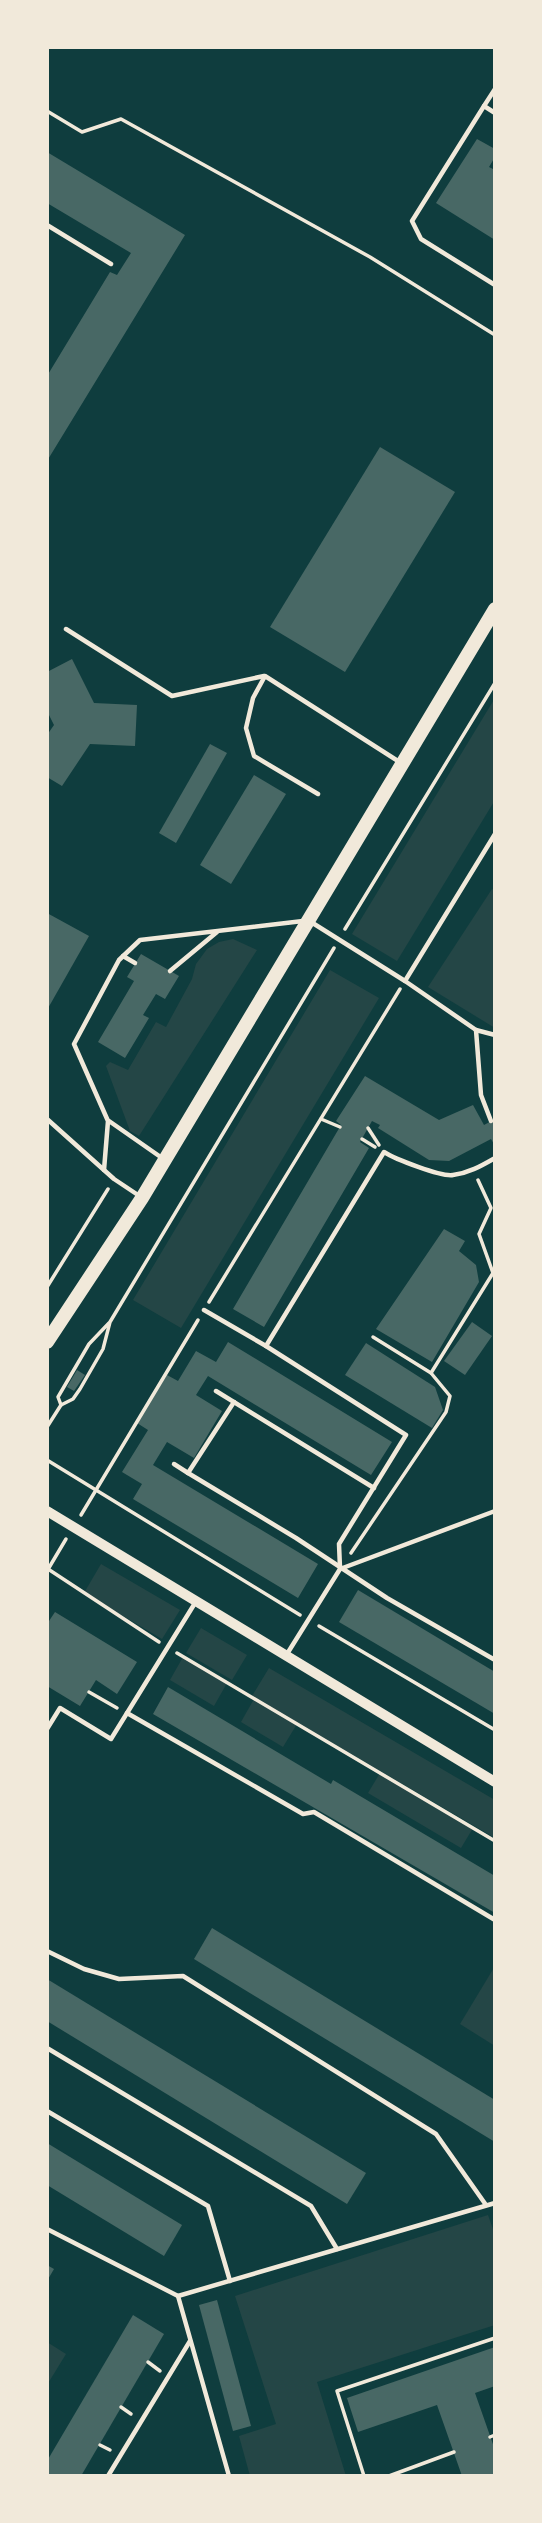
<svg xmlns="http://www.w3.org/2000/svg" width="542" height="2523" viewBox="0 0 542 2523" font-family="Barlow,sans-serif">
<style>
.green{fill:#244646}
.building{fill:#486865}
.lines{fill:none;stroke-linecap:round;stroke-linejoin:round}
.path{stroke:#f1e9da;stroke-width:3.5}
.service{stroke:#f1e9da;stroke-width:4.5}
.tertiary{stroke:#f1e9da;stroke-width:10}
.primary{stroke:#f1e9da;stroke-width:14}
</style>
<rect width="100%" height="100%" fill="#0f3d3e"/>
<!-- green -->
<g class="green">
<path d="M495 698V800L397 961 352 934Z"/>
<path d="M492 889 495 891V1028L428 987Z"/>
<path d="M233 939 257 950 139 1136 130 1131 106 1066 110 1062 128 1070 156 1022 166 1027 192 979 196 964 207 949 219 942Z"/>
<path d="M330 970 379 998 181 1328 133 1300Z"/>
<path d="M101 1564 180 1610 162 1639 84 1593Z"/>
<path d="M201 1628 247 1655 232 1680 186 1653Z"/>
<path d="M183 1657 227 1683 214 1706 170 1680Z"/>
<path d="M269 1668 495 1800V1838L252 1696Z"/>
<path d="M254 1699 297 1724 283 1747 241 1722Z"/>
<path d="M380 1773 473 1828 461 1848 368 1793Z"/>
<path d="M495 1966V2046L460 2024Z"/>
<path d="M488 2215 495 2235V2325L317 2382 346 2476H250L239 2436 276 2424 235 2296Z"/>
<path d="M47 2342 66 2354 47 2385Z"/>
</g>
<!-- building -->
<g class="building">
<path d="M477 139 495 149V157L489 167 495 170V240L436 203Z"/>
<path d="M47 152 185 235 47 461V376L110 272 117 275 131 253 47 203Z"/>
<path d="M380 447 455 492 345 672 270 627Z"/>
<path d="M72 659 94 703 137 705 135 746 90 744 62 786 47 777V735L54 725 47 711V672Z"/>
<path d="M210 744 227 753 176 843 159 833Z"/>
<path d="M254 775 286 794 231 884 200 865Z"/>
<path d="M47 913 89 936 47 1010Z"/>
<path d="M141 954 179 976 165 999 156 994 143 1015 149 1018 125 1058 98 1042 134 981 127 977Z"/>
<path d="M365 1076 439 1120 473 1105 484 1125 495 1119V1146L491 1139 449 1161 429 1160 378 1128 380 1125 372 1121 360 1142 369 1148 264 1327 233 1309 341 1125 336 1121Z"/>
<path d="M444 1229 465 1241 459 1251 476 1265 479 1282 432 1362 376 1329Z"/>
<path d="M472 1322 492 1336 465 1375 444 1361Z"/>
<path d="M228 1342 392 1442 371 1475 208 1376 196 1395 222 1411 194 1458 167 1442 153 1465 318 1564 298 1598 133 1499 142 1484 122 1472 148 1430 137 1423 167 1375 178 1381 196 1351 216 1362Z"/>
<path d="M366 1343 435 1387 443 1410 432 1428 345 1375Z"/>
<path d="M77 1370 85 1375 74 1391 67 1387Z"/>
<path d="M358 1590 495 1672V1714L339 1622Z"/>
<path d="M55 1612 137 1662 117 1694 96 1680 80 1706 47 1686V1624Z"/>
<path d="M168 1687 331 1784 333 1780 495 1876V1913L153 1714Z"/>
<path d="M212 1928 495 2100V2142L194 1959Z"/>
<path d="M47 1979 366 2173 347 2204 47 2021Z"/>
<path d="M47 2143 182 2225 164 2256 47 2185Z"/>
<path d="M47 2265 54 2269 47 2281Z"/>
<path d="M217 2300 251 2426 233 2431 199 2305Z"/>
<path d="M133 2315 164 2334 81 2476H47V2461Z"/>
<path d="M495 2347V2386L475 2393 495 2450V2476H462L437 2405 358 2432 347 2398Z"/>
</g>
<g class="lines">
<!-- path -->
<g class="path">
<path d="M47 111 82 132 121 119 370 257 495 335"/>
<path d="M345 929 495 683"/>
<path d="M321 1119 340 1127"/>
<path d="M368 1128 379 1145"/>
<path d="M362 1139 375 1147"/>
<path d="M47 1287 108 1189"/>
<path d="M209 1302 400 989"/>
<path d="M373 1337 431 1373"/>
<path d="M61 1405 58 1397 89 1344 109 1323"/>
<path d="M47 1427 61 1405 73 1399 80 1389 103 1349 110 1322 334 948"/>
<path d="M47 1460 300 1615"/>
<path d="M81 1515 198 1320"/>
<path d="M351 1553 446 1412 450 1396 431 1373 493 1273 479 1234 491 1208 478 1180"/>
<path d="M48 1569 159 1642"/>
<path d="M47 1571 66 1539"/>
<path d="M319 1626 495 1730"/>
<path d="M177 1653 495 1841"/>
<path d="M89 1692 117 1708"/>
<path d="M148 2362 160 2371"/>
<path d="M121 2407 131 2414"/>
<path d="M490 2437 495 2435"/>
<path d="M100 2445 110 2450"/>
<path d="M364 2476 337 2391 495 2338"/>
<path d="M389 2476 454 2452"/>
</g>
<!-- service -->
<g class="service">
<path d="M484 106 495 89"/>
<path d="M495 113 484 106 412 221 421 239 495 285"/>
<path d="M47 225 111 264"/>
<path d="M66 629 172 696 264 676"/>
<path d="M318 794 254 756 246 728 253 698 265 676 401 763"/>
<path d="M311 922 405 981 476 1030 495 1035"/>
<path d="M123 956 135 963"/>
<path d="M170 971 217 932"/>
<path d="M405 981 495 834"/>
<path d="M476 1030 481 1095 491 1121"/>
<path d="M47 1119 114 1179 141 1197"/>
<path d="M109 1121 162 1158"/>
<path d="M104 1170 108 1121 74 1044 119 960 140 940 303 921"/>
<path d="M204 1310 266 1346 406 1435 339 1544 340 1568"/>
<path d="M266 1346 384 1152C395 1159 441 1177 453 1175 469 1173 481 1166 495 1158"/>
<path d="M216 1391 374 1488"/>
<path d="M234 1402 188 1473 296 1538 387 1598 495 1660"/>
<path d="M174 1464 188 1473"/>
<path d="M287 1654 340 1569 495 1511"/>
<path d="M127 1713 303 1814 314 1812 495 1920"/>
<path d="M47 1729 60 1708 111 1739 195 1603"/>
<path d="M47 1951 84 1969 119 1979 183 1976 436 2134 486 2205"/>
<path d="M47 2048 311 2206 337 2249"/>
<path d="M47 2111 208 2206 230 2281"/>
<path d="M47 2229 178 2296 495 2203"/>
<path d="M178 2296 229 2476"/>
<path d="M108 2476 190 2341"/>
</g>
<!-- tertiary -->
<path class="tertiary" d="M47 1511 495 1782"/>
<!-- primary -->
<path class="primary" d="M47 1342 142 1198 495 609"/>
</g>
<!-- border -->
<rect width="542" height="2523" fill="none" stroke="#f1e9da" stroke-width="98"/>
</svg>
